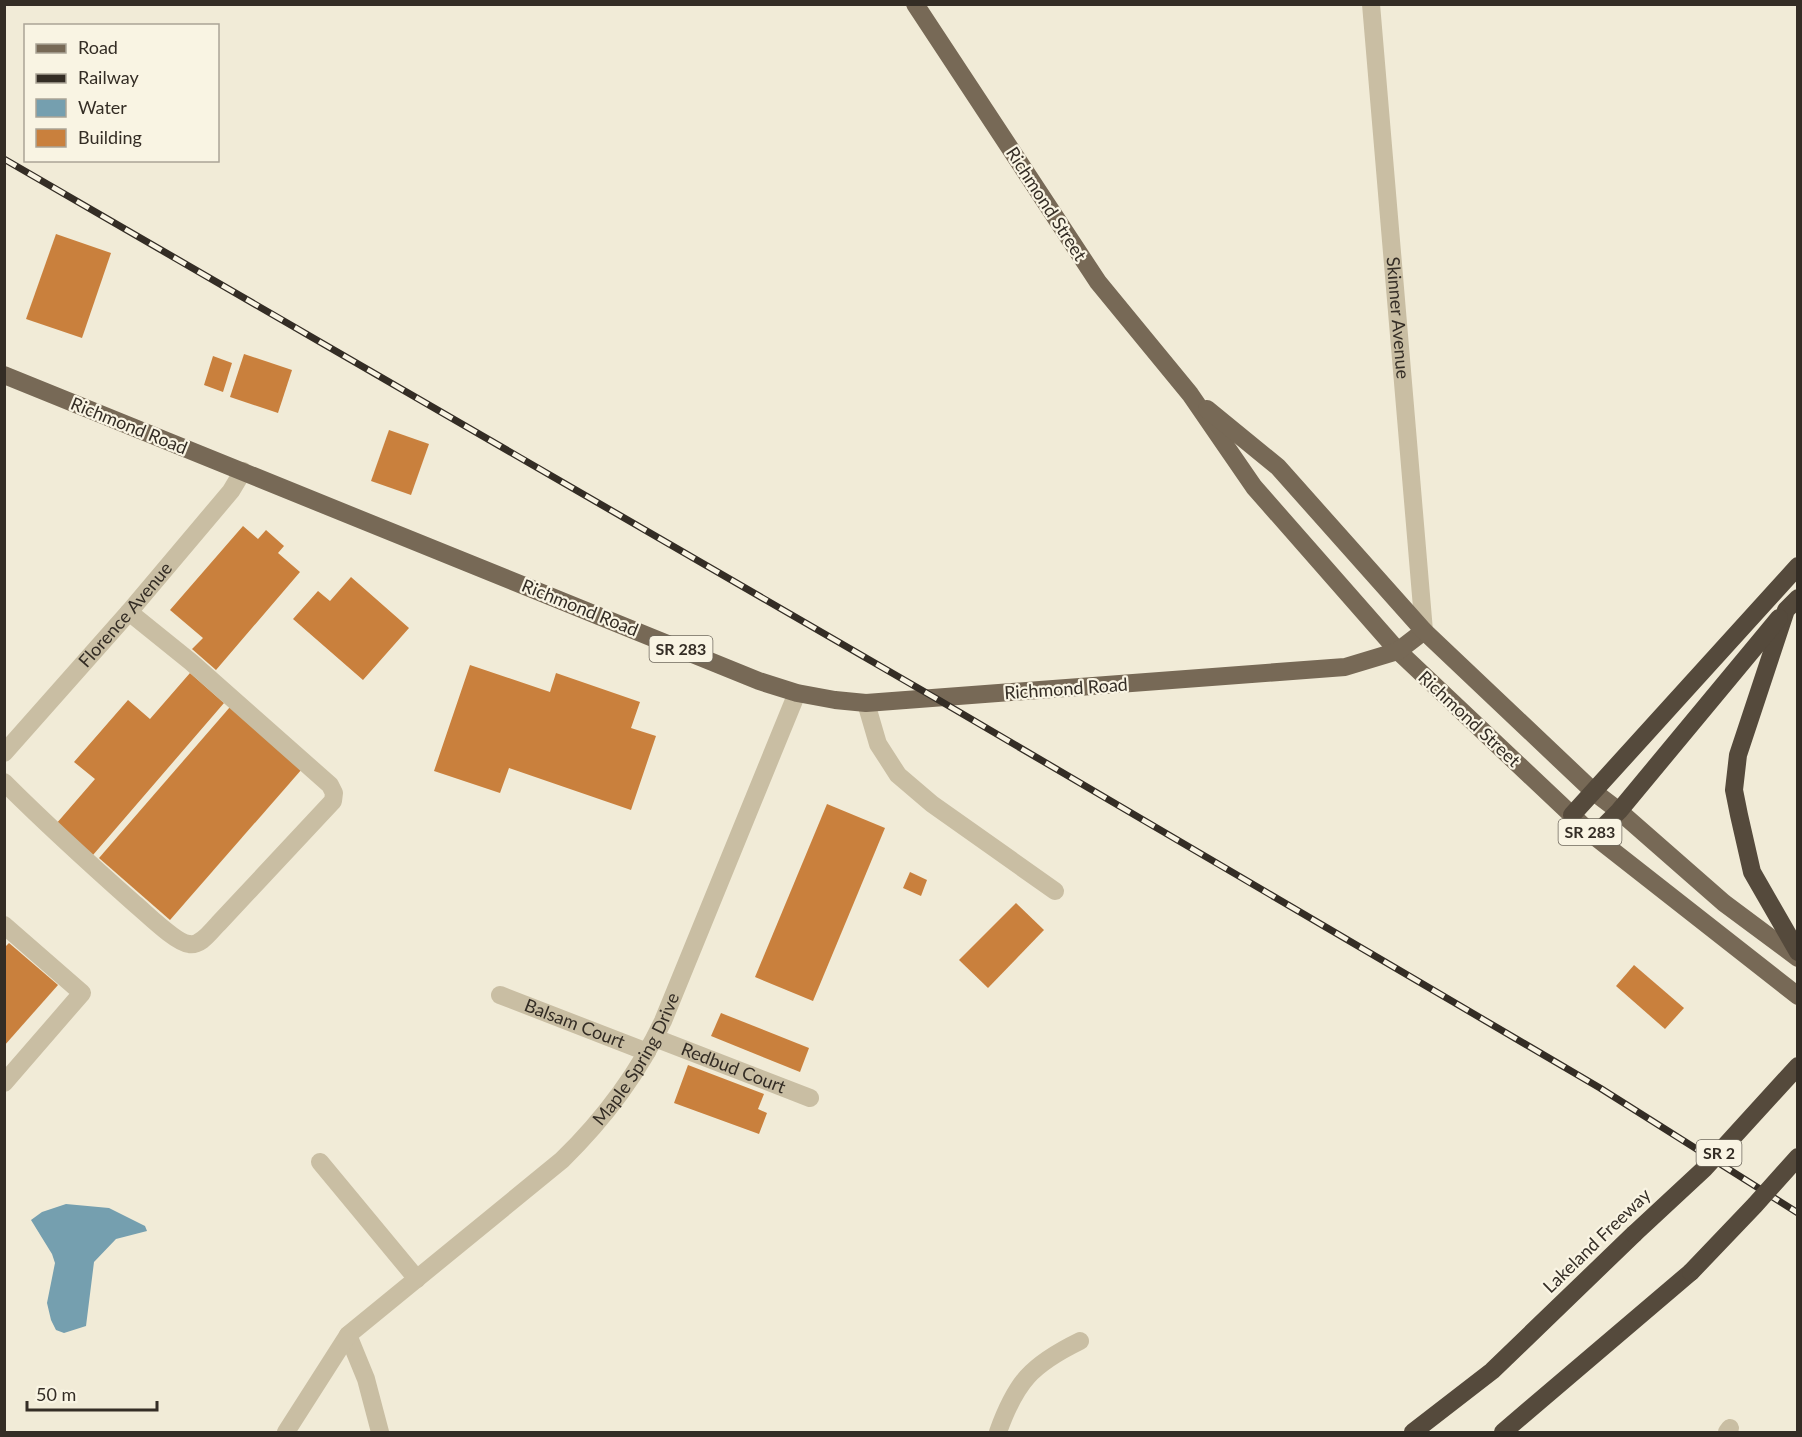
<svg xmlns="http://www.w3.org/2000/svg" width="1802" height="1437" viewBox="0 0 1802 1437" font-family="Lato,sans-serif">
<style>
.water{fill:#759faf}
.building{fill:#c9803d}
.lines{fill:none;stroke-linecap:round;stroke-linejoin:round}
.minor{stroke:#c9bea3;stroke-width:18}
.major{stroke:#776956;stroke-width:18}
.highway{stroke:#554a3c;stroke-width:18}
.rail-casing{stroke:#342d25;stroke-width:7}
.rail{stroke:#f9f4e3;stroke-width:4.5;stroke-dasharray:14;stroke-linecap:butt}
.highway-bridge{stroke:#554a3c;stroke-width:18}
.labels{text-anchor:middle;stroke-width:4.5;stroke-linejoin:round;paint-order:stroke}
.shield{fill:#f9f4e3;stroke:#6f695e;stroke-width:1.5}
.shield-label{font-size:16px;font-weight:bold;fill:#342d25}
.street-label{font-size:18px;fill:#342d25;stroke:#f9f4e3}
</style>
<rect width="100%" height="100%" fill="#f1ebd7"/>
<!-- water -->
<path class="water" d="M66 1204 109 1208 145 1226 147 1231 116 1239 94 1262 86 1326 64 1333 56 1330 51 1320 47 1303 55 1263 52 1254 31 1220 42 1212Z"/>
<!-- building -->
<g class="building">
<path d="M56 234 111 253 82 338 26 319Z"/>
<path d="M244 354 292 370 278 413 230 397Z"/>
<path d="M213 356 232 363 223 392 204 385Z"/>
<path d="M389 430 429 444 411 495 371 481Z"/>
<path d="M243 526 258 539 266 530 284 546 278 553 300 572 216 670 192 649 203 638 170 610Z"/>
<path d="M351 577 409 628 363 680 293 619 318 591 330 601Z"/>
<path d="M470 665 550 692 556 673 640 702 631 728 656 736 631 810 509 768 500 793 434 771Z"/>
<path d="M190 673 224 703 93 855 56 824 95 779 74 762 128 700 150 719Z"/>
<path d="M230 707 302 769 170 920 99 858Z"/>
<path d="M827 804 885 828 813 1001 755 977Z"/>
<path d="M910 872 927 880 921 896 903 888Z"/>
<path d="M1016 903 1044 930 988 988 959 960Z"/>
<path d="M9 943 58 985 4 1046V948Z"/>
<path d="M1634 965 1684 1008 1665 1029 1616 986Z"/>
<path d="M721 1013 809 1048 800 1072 711 1036Z"/>
<path d="M688 1065 764 1094 758 1109 767 1113 759 1134 674 1103Z"/>
</g>
<g class="lines">
<!-- minor -->
<g class="minor">
<path id="s1" d="M1371 4 1424 631"/>
<path d="M866 703 878 744 898 775 932 804 1055 891"/>
<path id="s2" d="M4 753 129 612 231 491 243 471"/>
<path d="M4 782C46 824 90 864 135 904 146 913 176 943 189 944 201 946 210 932 218 924L333 801 334 793 330 785 191 662 129 612"/>
<path d="M4 925 82 993 4 1083"/>
<path id="s3" d="M500 995 647 1052"/>
<path id="s4" d="M655 1038 810 1098"/>
<path d="M320 1162 417 1279"/>
<path d="M348 1335 366 1379 380 1432"/>
<path id="s5" d="M286 1432 348 1335 562 1160C604 1119 638 1074 663 1021L797 693"/>
<path d="M998 1432C1016 1382 1031 1365 1080 1341"/>
<path d="M1727 1432 1730 1428"/>
</g>
<!-- major -->
<g class="major">
<path d="M915 4 1098 282 1190 394 1254 487 1398 651 1594 836 1798 996"/>
<path d="M4 375 759 681 797 693 835 700 866 703 1345 667 1398 651 1424 631"/>
<path d="M1207 409 1278 467 1424 631 1594 792 1619 811 1724 903 1798 958"/>
</g>
<!-- highway -->
<g class="highway">
<path d="M1798 598 1786 610 1738 755 1734 790 1739 815 1752 872 1798 952"/>
<path d="M1572 815 1798 566"/>
<path d="M1594 836 1619 811 1779 618"/>
<path d="M1413 1432 1492 1371 1634 1234"/>
<path d="M1503 1432 1691 1272"/>
</g>
<!-- rail casing -->
<g class="rail-casing">
<path id="rail" d="M4 159 937 699 1600 1088 1798 1213"/>
</g>
<!-- rail -->
<use href="#rail" class="rail"/>
<!-- highway-bridge -->
<g class="highway-bridge">
<path d="M1634 1234 1704 1169 1798 1066"/>
<path d="M1691 1272 1755 1205 1798 1157"/>
</g>
</g>
<g class="labels">
<!-- shield labels -->
<g class="shield">
<rect x="649.5" y="636" width="63" height="26" rx="4.5"/>
<rect x="1558.5" y="819" width="63" height="26" rx="4.5"/>
<rect x="1696.5" y="1140" width="45" height="26" rx="4.5"/>
</g>
<g class="shield-label">
<text x="681" y="655">SR 283</text>
<text x="1590" y="838">SR 283</text>
<text x="1719" y="1159">SR 2</text>
</g>
<!-- street labels -->
<g class="street-label">
<text transform="translate(1046 204) rotate(57)" y="6">Richmond Street</text>
<text dy="6" stroke="none"><textPath href="#s1" startOffset="315">Skinner Avenue</textPath></text>
<text transform="translate(129 426) rotate(22)" y="6">Richmond Road</text>
<text transform="translate(580 608) rotate(22)" y="6">Richmond Road</text>
<text dy="6" stroke="none"><textPath href="#s2" startOffset="184">Florence Avenue</textPath></text>
<text transform="translate(1066 689) rotate(-4)" y="6">Richmond Road</text>
<text transform="translate(1469 719) rotate(43)" y="6">Richmond Street</text>
<text dy="6" stroke="none"><textPath href="#s3" startOffset="80">Balsam Court</textPath></text>
<text dy="6" stroke="none"><textPath href="#s5" startOffset="518">Maple Spring Drive</textPath></text>
<text dy="6" stroke="none"><textPath href="#s4" startOffset="84">Redbud Court</textPath></text>
<text transform="translate(1597 1241) rotate(-44)" y="6">Lakeland Freeway</text>
</g>
</g>
<!-- border -->
<rect width="1802" height="1437" fill="none" stroke="#342d25" stroke-width="12"/>
<!-- legend -->
<rect x="24" y="24" width="195" height="138" fill="#f9f4e3" stroke="#aaa497" stroke-width="1.5"/>
<rect x="36" y="44" width="30" height="9" fill="#776956" stroke="#aaa497" stroke-width="1.5"/>
<text x="78" y="54" font-size="18" fill="#342d25">Road</text>
<rect x="36" y="74" width="30" height="9" fill="#342d25" stroke="#aaa497" stroke-width="1.5"/>
<text x="78" y="84" font-size="18" fill="#342d25">Railway</text>
<rect x="36" y="99" width="30" height="18" fill="#759faf" stroke="#aaa497" stroke-width="1.5"/>
<text x="78" y="114" font-size="18" fill="#342d25">Water</text>
<rect x="36" y="129" width="30" height="18" fill="#c9803d" stroke="#aaa497" stroke-width="1.5"/>
<text x="78" y="144" font-size="18" fill="#342d25">Building</text>
<!-- scale -->
<path d="M27 1401v9h130v-9" fill="none" stroke="#342d25" stroke-width="3"/>
<text x="36" y="1401" font-size="18" fill="#342d25" stroke="#f9f4e3" stroke-width="4.5" paint-order="stroke">50 m</text>
</svg>
